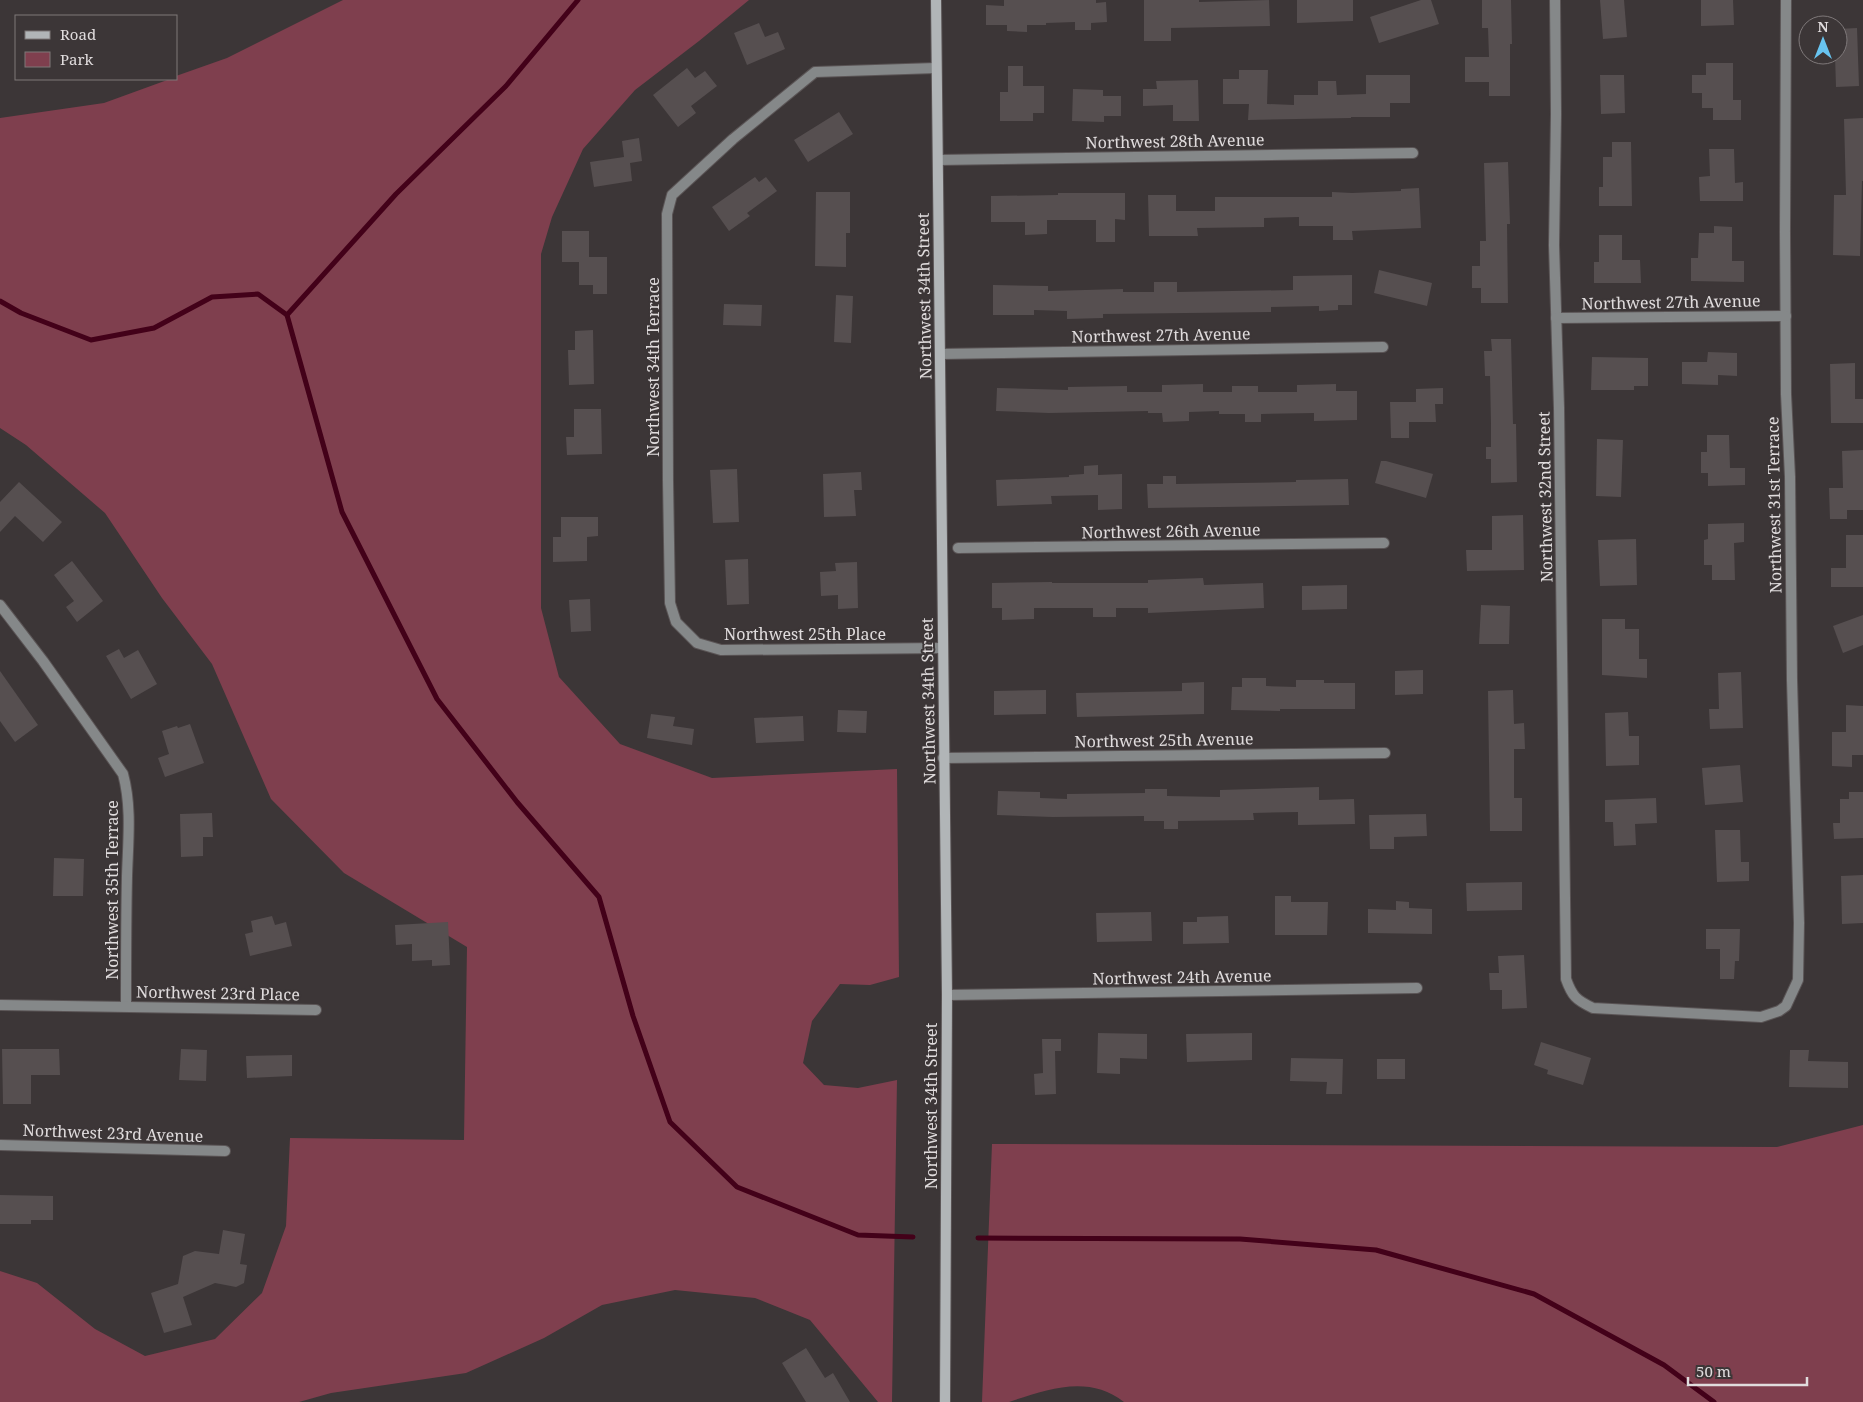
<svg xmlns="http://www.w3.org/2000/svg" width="1863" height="1402" viewBox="0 0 1863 1402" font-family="'Noto Serif',serif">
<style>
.green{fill:#7f3f4e}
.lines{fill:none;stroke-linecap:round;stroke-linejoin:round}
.stream{stroke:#430119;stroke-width:5}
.building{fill:#564f50}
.minor-casing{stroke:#5a5455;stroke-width:12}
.secondary-casing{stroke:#5a5455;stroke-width:12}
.minor{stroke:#858889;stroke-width:10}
.secondary{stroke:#b1b5b7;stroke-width:10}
.labels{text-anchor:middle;stroke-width:4;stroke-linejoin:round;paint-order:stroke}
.street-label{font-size:16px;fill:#e0dcdd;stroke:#3c3637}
</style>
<rect width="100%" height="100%" fill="#3c3637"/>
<!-- green -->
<g class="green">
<path d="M343 0H749L699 41 635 90 583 149 552 217 541 254V608L559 677 620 744 712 778 897 769 899 977 870 985 840 984 812 1021 803 1063 824 1085 858 1088 897 1080 892 1402H878L810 1320 755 1298 675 1290 602 1305 544 1338 466 1373 331 1393 299 1402H0V1271L37 1283 95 1329 145 1356 215 1339 262 1293 286 1226 290 1138 464 1140 467 947 344 873 271 799 212 664 162 598 105 513 26 445 0 428V118L104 103 170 79H176V76L227 58Z"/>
<path d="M1863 1125V1402H1124C1089 1374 1047 1389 1009 1402 1002 1402 990 1402 982 1402L992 1144 1777 1147Z"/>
</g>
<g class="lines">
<!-- stream -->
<g class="stream">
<path d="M578 0 506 86 396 194 287 315 342 512 437 699 517 802 599 897 633 1016 670 1122 737 1187 858 1235 913 1237"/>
<path d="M0 301 21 313 91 340 154 328 212 297 258 294 287 315"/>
<path d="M978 1238 1240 1239 1376 1250 1534 1294 1664 1365 1714 1402"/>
</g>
</g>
<!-- building -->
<g class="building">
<path d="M1004 0H1096V3L1106 2 1107 22 1091 23V30H1075V22L1046 23V25H1027V32L1007 31V25H986V5L1004 6Z"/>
<path d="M1144 0H1199V2L1269 0 1270 26 1171 28V41H1144Z"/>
<path d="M1297 0H1353V21L1297 23Z"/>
<path d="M1421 0H1431L1439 24 1379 43 1370 17Z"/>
<path d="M1482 0H1511L1512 44H1510V96H1489V82H1465V57H1489L1488 28H1482Z"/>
<path d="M1600 0H1624L1627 37 1603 39Z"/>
<path d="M1701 0H1733L1734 25 1701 26Z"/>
<path d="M759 23 765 37 778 32 785 49 747 65 734 33Z"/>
<path d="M1857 28 1859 86 1836 87 1835 55H1838V29Z"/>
<path d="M1706 63H1733V100H1741V120H1713V108H1702V93H1692V75H1706Z"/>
<path d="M1008 66H1023V86H1044V113H1033V121H1000V92H1008Z"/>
<path d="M687 68 695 78 705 71 717 86 691 106 696 113 678 127 653 95Z"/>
<path d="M1239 70H1268L1267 104 1294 105V95H1318V81H1336L1337 95 1366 94V75H1410V103H1390V117H1351V118L1248 120 1249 104H1223V79H1239Z"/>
<path d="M1600 75H1624L1625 113 1601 114Z"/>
<path d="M1198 80 1199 121H1173V105L1143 106V89H1157L1156 81Z"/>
<path d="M1073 89 1103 90V96H1121V116H1104V122L1072 121Z"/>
<path d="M839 112 853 134 808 162 794 140Z"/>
<path d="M1863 118V181H1862L1860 256 1833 255 1834 195H1846L1844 119Z"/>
<path d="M639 138 642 161 630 163 632 181 594 187 590 162 624 157 622 141Z"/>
<path d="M1612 142H1631L1632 206H1599V187H1603V157H1612Z"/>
<path d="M1709 149H1734L1735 183 1743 182V201H1700L1699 177 1710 176Z"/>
<path d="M1508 162 1510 224H1507L1508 303H1481V288H1472V266H1480V241H1486L1484 163Z"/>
<path d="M755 177 759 182 766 177 777 191 747 213 750 216 729 231 712 207Z"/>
<path d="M1419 188 1421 228 1352 231 1353 240H1333V226H1299V217L1264 218V227L1197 228 1198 236H1149L1148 195H1176V211H1215V197H1332V192L1352 193 1401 191V189Z"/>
<path d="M816 192H850V233H846V267L815 266Z"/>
<path d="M1058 193H1125V220L1115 219V242H1096V220H1047V234L1025 235V222H991V196L1058 195Z"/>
<path d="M1714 226 1732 227V261H1744V282L1691 281V258H1698L1699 233H1714Z"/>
<path d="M562 231H589V257H607V294H593V285H579V262H562Z"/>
<path d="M1599 235H1622V260H1640L1641 283H1594V262H1599Z"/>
<path d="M1379 270 1432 283 1427 306 1374 293Z"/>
<path d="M1352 275V305H1338V310L1319 311V306L1271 307V312L1103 314V318L1067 319V311L1034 310V315H993V285L1048 286V291L1123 289V292H1154V282H1177V292L1293 290V276Z"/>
<path d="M836 295 853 296 851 343 834 342Z"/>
<path d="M724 304 762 305 761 326 723 325Z"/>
<path d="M593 330 594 384 569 385 568 350H575V331Z"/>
<path d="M1491 339H1511L1513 424H1516L1517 482 1491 483V459H1486V447H1491V424L1490 376H1485L1484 351H1492Z"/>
<path d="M1708 352 1737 353V376L1718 375V385L1682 384V362H1707Z"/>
<path d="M1592 357 1648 358V386H1634V390H1591Z"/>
<path d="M1855 363V399H1863V423H1831L1830 364Z"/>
<path d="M1203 384V392H1232V386H1258V392H1297V385L1336 384V391H1357V420L1314 421V413L1261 414V422H1245V414H1219V411L1189 412V421L1163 422 1162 413H1148V411L1049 413 996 411 997 388 1068 390V387L1127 386V392H1162V385Z"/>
<path d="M1443 388V404H1435L1436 422H1409V438H1391L1390 402H1416V389Z"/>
<path d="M574 409H601L602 454 567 455 566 437H574Z"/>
<path d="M1707 435H1729L1730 468H1745V485L1708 486V473H1701V452H1707Z"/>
<path d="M1597 439 1623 440 1621 497 1596 496Z"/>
<path d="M1863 450V510H1847V519H1830L1829 488H1843L1842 451Z"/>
<path d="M1381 461H1386L1433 474 1426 498 1375 483Z"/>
<path d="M1098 465V475L1122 474V509L1098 510V495L1051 496 1052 504 997 506 996 480 1069 477V475L1084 474V466Z"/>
<path d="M737 469 739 522 713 523 710 470Z"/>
<path d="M861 472 862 490H854L856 516 824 517 823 474Z"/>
<path d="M1163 476H1176V484L1296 482V480L1348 479 1349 505 1148 508 1147 484H1163Z"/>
<path d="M19 482 62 522 43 542 15 516 0 532V502Z"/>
<path d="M1523 515 1524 570 1467 571 1466 550H1492V516Z"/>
<path d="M561 517H598V536L587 537V561L553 562V537H561Z"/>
<path d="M1744 523V542L1734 543 1735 580H1712V565H1704V540L1708 539V524Z"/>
<path d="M1846 535H1863V587H1831V568H1846Z"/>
<path d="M1636 539 1637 585 1600 586 1598 540Z"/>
<path d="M748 559 749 604 727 605 725 560Z"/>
<path d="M72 561 103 601 77 622 66 607 74 601 54 575Z"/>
<path d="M857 562 858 608 838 609V595L821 596 820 572 836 571 835 563Z"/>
<path d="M1203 578 1204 585 1263 583 1264 608 1148 613V608H1116V617H1093V608H1034V619L1002 620V608H992V583L1052 582V583H1148V580Z"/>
<path d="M1347 585V609L1302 610V586Z"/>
<path d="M590 599 591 631 571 632 569 600Z"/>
<path d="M1481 605 1510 606 1509 644H1479Z"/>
<path d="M1863 615V645L1843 653 1833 626Z"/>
<path d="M1602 619H1625V629H1639V659H1647V678L1602 675Z"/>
<path d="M119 649 124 658 138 650 157 684 131 699 106 656Z"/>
<path d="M1423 670V694L1395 695V671Z"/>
<path d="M0 671 38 725 15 742 0 721Z"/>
<path d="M1741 672 1743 728 1710 729 1709 709H1719L1718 673Z"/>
<path d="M1242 678H1266V686L1296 687V680H1324V683H1355V709H1280V711L1231 710 1232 687H1242Z"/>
<path d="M1204 682V714L1077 717 1076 693 1182 691V683Z"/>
<path d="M1046 690V714L994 715V691Z"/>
<path d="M1513 690 1514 724 1524 723 1525 749H1514V798H1522V831H1490L1488 691Z"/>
<path d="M1846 705 1863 706V755H1852V767L1832 766V732H1846Z"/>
<path d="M838 710 867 711 866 733 837 732Z"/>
<path d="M1628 712 1629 736H1639V765L1606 766 1605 713Z"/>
<path d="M651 714 675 717 673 726 694 729 692 745 647 738Z"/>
<path d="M803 716 804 741 756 743 754 718Z"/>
<path d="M190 724 204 763 165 777 158 758 169 754 162 731 177 726 178 728Z"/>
<path d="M1740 765 1743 802 1705 805 1702 768Z"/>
<path d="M1319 787V800L1354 799 1355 824 1298 825V812L1253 813 1254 820 1178 821V829H1164V821H1144V816L1053 817 997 815 998 791 1040 792V798L1067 799V794L1145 793V789H1167V796L1220 797V790Z"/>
<path d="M1849 792H1863V838L1834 839 1833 823H1840V799H1849Z"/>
<path d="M1656 798 1657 823 1635 824 1636 845 1614 846 1613 822H1605V800Z"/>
<path d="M212 813 213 837H203V856L181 857 180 814Z"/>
<path d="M1426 814 1427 836 1394 837V849H1370L1369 815Z"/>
<path d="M1715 830H1740L1741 862H1749V881L1717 882Z"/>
<path d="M54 858 84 859 83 896H53Z"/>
<path d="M1863 875V923L1842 924 1841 876Z"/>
<path d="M1522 882V910L1467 911 1466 883Z"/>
<path d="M1275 896H1291V902H1328L1327 935H1275Z"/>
<path d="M1396 901 1409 902V908L1432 909V934L1368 933V909L1396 910Z"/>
<path d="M1151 912 1152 941 1097 942 1096 913Z"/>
<path d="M272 916 275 925 286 922 292 946 250 956 245 934 253 932 251 921Z"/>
<path d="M1228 916 1229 943 1183 944V922H1197V917Z"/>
<path d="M448 922 450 965 432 966V960L412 961V944L396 945 395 925Z"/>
<path d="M1706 929H1740L1739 961H1735L1734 979H1720V949H1706Z"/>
<path d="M1524 955 1527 1008 1502 1009V990H1490L1489 973H1499L1498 956Z"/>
<path d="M1098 1033 1147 1034V1059L1120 1058V1074L1097 1073Z"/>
<path d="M1252 1033V1060L1187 1062 1186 1034Z"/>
<path d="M1042 1039H1061V1051H1055L1056 1094 1035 1095 1034 1074 1043 1073Z"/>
<path d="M1541 1042 1591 1058 1583 1085 1547 1074 1548 1070 1534 1065Z"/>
<path d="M2 1049H59L60 1075H31V1104H3Z"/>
<path d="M181 1049 207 1050 206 1081 179 1080Z"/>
<path d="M1790 1050H1809L1808 1061 1848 1062V1088L1789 1087Z"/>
<path d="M292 1055V1076L247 1078 246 1056Z"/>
<path d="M1291 1058 1343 1059 1342 1094H1326L1327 1082 1290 1081Z"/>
<rect x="1377" y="1059" width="28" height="20"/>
<path d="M0 1195 53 1196V1220H31V1224H0Z"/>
<path d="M223 1230 245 1234 240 1264 247 1265 244 1283 236 1287 215 1283 183 1297 192 1325 164 1333 151 1293 178 1284 183 1256 195 1251 219 1254Z"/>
<path d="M806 1348 825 1378 833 1373 850 1402H806L782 1363Z"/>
</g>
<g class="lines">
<!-- minor casing -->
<g class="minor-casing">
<g id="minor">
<path d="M1555 0 1556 114 1554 245 1559 408 1566 979C1572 996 1576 1000 1593 1008L1761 1017 1779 1011 1786 1006 1798 980 1799 923 1792 680 1790 477 1786 394 1785 232 1786 0"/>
<path d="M936 68 815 72 733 139 672 195 667 214 668 481 670 603 676 622 697 643 721 650 943 648"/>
<path d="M938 160 1413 153"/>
<path d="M1556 318 1786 316"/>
<path d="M940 354 1383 347"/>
<path d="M958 548 1384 543"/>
<path d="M0 605 43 661 123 774C132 807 128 842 127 876 126 919 126 963 126 1006"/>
<path d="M943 758 1385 753"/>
<path d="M947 995 1417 988"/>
<path d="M0 1005 316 1010"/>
<path d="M0 1145 225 1151"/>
</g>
</g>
<!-- secondary casing -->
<g class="secondary-casing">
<path id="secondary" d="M936 0 947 995 945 1402"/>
</g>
<!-- minor -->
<use href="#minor" class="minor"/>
<!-- secondary -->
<use href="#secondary" class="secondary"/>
</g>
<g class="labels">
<!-- street labels -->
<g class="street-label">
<text transform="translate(1175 141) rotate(-1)" y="6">Northwest 28th Avenue</text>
<text transform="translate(924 296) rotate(-91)" y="6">Northwest 34th Street</text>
<text transform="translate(1671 302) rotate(-1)" y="6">Northwest 27th Avenue</text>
<text transform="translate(1161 335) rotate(-1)" y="6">Northwest 27th Avenue</text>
<text transform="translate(653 367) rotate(-90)" y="6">Northwest 34th Terrace</text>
<text transform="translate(1545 497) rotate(-91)" y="6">Northwest 32nd Street</text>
<text transform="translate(1774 505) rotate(-91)" y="6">Northwest 31st Terrace</text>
<text transform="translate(1171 531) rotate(-1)" y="6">Northwest 26th Avenue</text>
<text x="805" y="640">Northwest 25th Place</text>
<text transform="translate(928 701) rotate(-91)" y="6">Northwest 34th Street</text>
<text transform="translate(1164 740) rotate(-1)" y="6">Northwest 25th Avenue</text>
<text transform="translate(112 890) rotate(-90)" y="6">Northwest 35th Terrace</text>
<text transform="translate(1182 977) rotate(-1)" y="6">Northwest 24th Avenue</text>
<text transform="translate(218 993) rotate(1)" y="6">Northwest 23rd Place</text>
<text transform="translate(931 1106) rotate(-90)" y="6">Northwest 34th Street</text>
<text transform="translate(113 1133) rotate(2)" y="6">Northwest 23rd Avenue</text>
</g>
</g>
<!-- legend -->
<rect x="15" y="15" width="162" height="65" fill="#3c3637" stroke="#7e7879"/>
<rect x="25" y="31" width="25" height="8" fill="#b1b5b7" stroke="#7e7879"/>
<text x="60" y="40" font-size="15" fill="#e0dcdd">Road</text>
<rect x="25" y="52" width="25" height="15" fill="#7f3f4e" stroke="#7e7879"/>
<text x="60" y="65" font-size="15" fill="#e0dcdd">Park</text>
<!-- north arrow -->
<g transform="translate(1823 40)"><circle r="24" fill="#3c3637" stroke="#7e7879"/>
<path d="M0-4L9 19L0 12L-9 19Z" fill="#68c4f0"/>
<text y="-8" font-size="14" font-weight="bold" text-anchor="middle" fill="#e0dcdd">N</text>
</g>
<!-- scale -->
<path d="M1688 1377v8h119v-8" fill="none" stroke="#e0dcdd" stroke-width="2.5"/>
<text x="1696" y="1377" font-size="15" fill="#e0dcdd" stroke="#3c3637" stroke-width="4" paint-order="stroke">50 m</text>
</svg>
